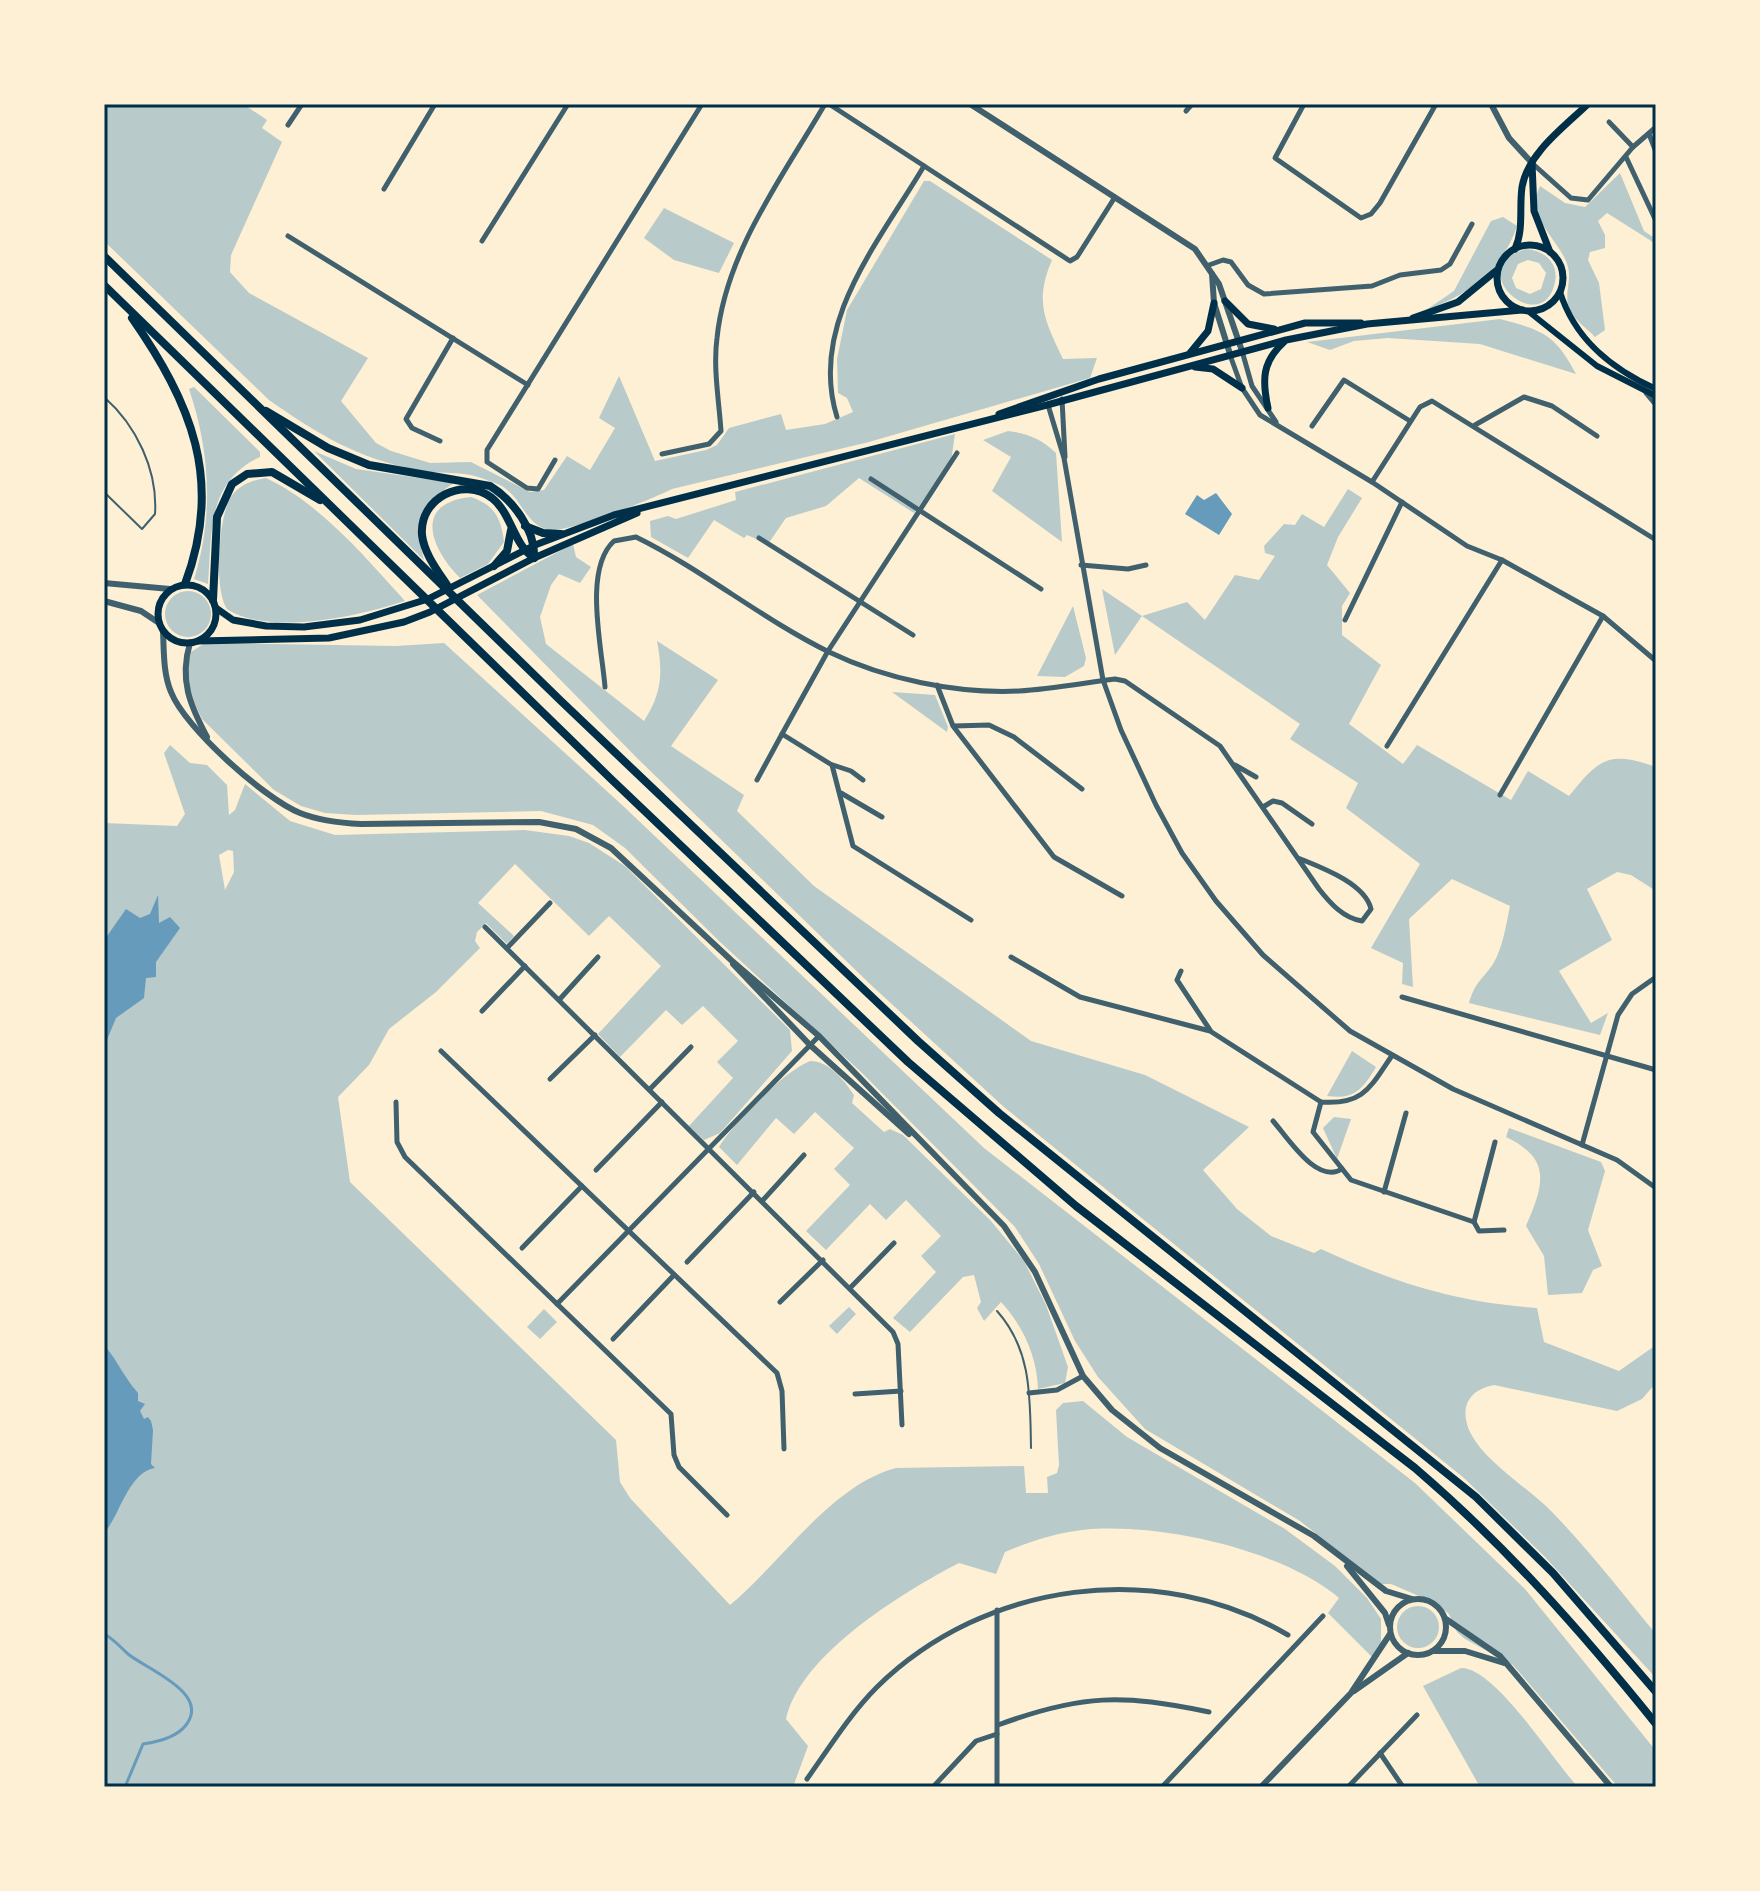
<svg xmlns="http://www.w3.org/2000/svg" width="1760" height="1891" viewBox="0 0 1760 1891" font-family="Roboto,sans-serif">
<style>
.green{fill:#b9caca;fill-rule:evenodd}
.water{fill:#669bbc}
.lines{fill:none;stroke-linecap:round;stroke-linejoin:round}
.stream{stroke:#669bbc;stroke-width:3}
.service{stroke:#3f606c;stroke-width:2}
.minor{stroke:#3f606c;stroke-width:5}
.tertiary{stroke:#3f606c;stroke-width:6}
.secondary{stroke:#003049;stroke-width:6}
.primary{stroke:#003049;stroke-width:7}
.trunk{stroke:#003049;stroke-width:8}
.neatline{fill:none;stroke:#003049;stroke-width:3}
</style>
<rect width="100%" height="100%" fill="#fdf0d5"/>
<!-- green -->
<g class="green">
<path d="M104 104H243L267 120 262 128 282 142 231 255 230 272 249 293 368 358 341 401 376 443 391 451 430 463 471 462 530 492 544 490 567 456 590 470 615 428 599 418 619 376 655 461 706 450 717 445 729 428 781 414 786 430 825 424 853 412 847 398 838 393 837 359 847 310 924 181H930L1052 260C1034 302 1045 321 1063 359L1097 358 1090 378 869 442 672 489C653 499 569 532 550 530 528 527 522 501 506 489 501 484 491 482 484 479 463 470 439 475 417 470 357 458 319 435 269 400L104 241Z"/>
<path d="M1620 173 1644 231 1656 239V244L1607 213 1598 221 1605 235V248L1590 252 1588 260 1599 283 1605 330 1595 337C1586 327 1577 323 1570 310 1563 295 1572 282 1568 267 1561 240 1524 218 1540 186L1565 203 1585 207Z"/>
<path d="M664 208 734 243 719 273 674 260 644 238Z"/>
<path d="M1503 217 1517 226C1500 275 1469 293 1423 312L1454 291 1491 221Z"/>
<path d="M1526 249C1543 250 1559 262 1555 282 1543 341 1459 268 1526 249ZM1528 260 1539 263 1546 273 1541 289 1530 294 1516 288 1512 278 1518 264Z"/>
<path d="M1500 319C1542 330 1555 334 1576 374L1480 344 1388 338 1354 341 1330 350 1307 342Z"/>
<path d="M194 387 260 452V457C206 482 212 534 208 584L194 579C214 516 210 451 189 389Z"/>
<path d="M1008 431C1027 433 1042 439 1056 453L1062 542 992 491 1011 457 983 440Z"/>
<path d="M955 434 951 461 914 513 859 478 826 506 786 518 768 544 747 535 744 538 714 520 688 558 651 537 650 521 668 516 676 519 736 500 735 492Z"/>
<path d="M314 451 356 469 454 483C424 502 413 524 424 560Z"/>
<path d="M266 478C320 503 366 558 405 601 359 616 272 636 228 610 213 593 218 512 233 494 242 484 253 480 266 478Z"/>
<path d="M1348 489 1362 498 1338 537 1327 565 1350 593 1342 606V635L1381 665 1349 724 1403 764 1417 745 1511 800 1528 771 1569 796C1599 759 1608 750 1656 767V891L1631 875 1617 872 1587 889 1612 940 1559 971 1591 1023 1608 1013 1600 1035 1469 1003C1475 982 1482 980 1493 964 1503 947 1506 925 1510 906L1452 879 1409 919 1413 987 1402 984 1403 963 1371 948 1420 864 1346 808 1358 783 1290 739 1300 724 1142 616 1115 655 1102 589 1142 616 1187 602 1205 620 1235 575 1259 580 1275 556 1265 553 1264 546 1284 524 1295 525 1302 514 1324 527Z"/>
<path d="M471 497C494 505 501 517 504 542L488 564 460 578C431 549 412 503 471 497Z"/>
<path d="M573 544 576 557 591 567 580 583 559 574 551 585 540 617 546 644 644 721C662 693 663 673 657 641L718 680 671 746 744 795 737 811 814 886 1031 1041 1145 1075 1249 1127 1203 1170 1237 1209 1271 1236 1314 1253 1321 1249C1395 1283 1455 1302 1537 1308L1544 1342 1619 1371 1656 1345V1383L1642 1399 1617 1411 1494 1385C1473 1389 1461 1402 1467 1424 1476 1457 1528 1487 1552 1512 1589 1550 1622 1593 1656 1634V1678L1545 1557 1464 1478 1004 1107 871 985 637 758 477 595Z"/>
<circle cx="188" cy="614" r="23"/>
<path d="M1073 606 1086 658 1084 666 1065 677 1037 676Z"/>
<path d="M205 643 396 646 444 643 621 804 984 1148 1415 1483 1525 1589 1656 1751V1787H1618L1513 1665 1465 1639 1457 1632 1449 1614 1435 1603 1391 1584H1380L1300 1521 1145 1429 1098 1377 1075 1341 1039 1264 1015 1227 861 1072 719 941 625 848 593 825 541 811 356 815 325 813 301 806 274 790 202 719 190 693 187 667 191 652Z"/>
<path d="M892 692 935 695 948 727 947 732Z"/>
<path d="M170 745 190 763 207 765 227 785 229 815 235 810 245 784 290 821 335 835 525 830 569 836 589 843 625 866 790 1030 792 1051 720 1133 704 1140 689 1126 733 1078 717 1062 738 1041 703 1006 682 1025 666 1010 620 1057 598 1034 661 966 609 916 589 936 515 864 478 903 514 936 507 944 486 923 477 932 475 941 480 948 436 992 389 1029 369 1065 338 1097 350 1182 616 1440 620 1482 630 1498 730 1605C781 1563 831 1485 896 1468L1024 1466 1026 1493H1048L1047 1477 1057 1473 1059 1465 1056 1410 1063 1403 1083 1401 1127 1437 1285 1529 1335 1566 1367 1598 1381 1619V1646L1373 1658 1328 1613 1339 1598C1281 1549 1157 1522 1082 1530 1055 1533 1029 1542 1005 1552L996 1574 959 1563C903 1592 801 1654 786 1719L808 1746 793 1787H104V823L177 826 185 814 164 753ZM228 850 233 851 234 872 225 890 219 855Z"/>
<path d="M1352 1051 1376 1067C1363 1089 1354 1100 1327 1096Z"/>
<path d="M810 1061C829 1061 844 1080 854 1095L852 1103 884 1132 890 1129 903 1135 991 1221 1024 1261 1046 1305 1068 1367 1065 1383 1038 1389C1037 1356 1023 1326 1001 1302L984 1321 977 1308 981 1302 974 1275 963 1277 910 1332 893 1318 936 1272 921 1256 941 1236 906 1200 886 1220 870 1204 826 1250 806 1231 850 1185 834 1169 854 1148 815 1112 794 1134 776 1118 737 1165 719 1147C734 1122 783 1072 810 1061Z"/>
<path d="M1334 1117 1351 1119 1337 1159 1323 1128Z"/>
<path d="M1509 1128 1601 1162 1605 1171 1588 1230 1602 1266 1593 1270 1582 1293 1548 1295 1544 1256 1526 1226C1544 1184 1552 1159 1506 1137Z"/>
<path d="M849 1307 856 1314 837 1334 829 1326Z"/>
<path d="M544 1309 557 1322 540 1339 527 1327Z"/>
<circle cx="1418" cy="1627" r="21"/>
<path d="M1461 1668C1495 1667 1553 1761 1578 1787H1480L1423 1686Z"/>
</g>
<!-- water -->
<g class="water">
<path d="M1216 493 1232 514 1219 535 1185 514 1197 495 1204 500Z"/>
<path d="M158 895 159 923 170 917 180 928 156 962V977L146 978 144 998 116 1018 104 1047 105 939 126 909 140 918 150 914Z"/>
<path d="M104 1345C118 1361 123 1376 138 1393V1401L145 1404 140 1411 144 1419 148 1417 151 1421 153 1430 151 1464 155 1468C128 1472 119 1518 104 1533Z"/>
</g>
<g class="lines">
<!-- stream -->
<path class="stream" d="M104 1634C114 1639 120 1647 128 1654 146 1669 211 1693 186 1725 177 1737 157 1742 143 1744L125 1787"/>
<!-- service -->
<g class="service">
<path d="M104 397C136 425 158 470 155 514L142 529 104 492"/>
<path d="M997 1311C1032 1350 1030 1398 1031 1448"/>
</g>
<!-- minor -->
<g class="minor">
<path d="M829 104 1070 261 1077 257 1115 197"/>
<path d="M1304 104 1275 158 1361 218 1371 214 1380 203 1436 104"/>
<path d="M1186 111 1192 104"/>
<path d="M1609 122 1633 147"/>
<path d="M288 125 302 104"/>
<path d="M1649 134 1656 152"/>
<path d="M1626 157 1656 221"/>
<path d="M1533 164 1571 198 1588 200 1633 147 1656 127"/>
<path d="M384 189 435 104"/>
<path d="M288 236 528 385"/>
<path d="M482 241 568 104"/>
<path d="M1209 265 1223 260 1231 262 1248 285 1264 294 1372 286 1400 275 1441 270 1450 264 1472 224"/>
<path d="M1242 351 1252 386 1276 422"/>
<path d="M1230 355 1242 388 1260 415 1372 482 1467 546 1502 560 1603 616 1656 661"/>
<path d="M1646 393 1656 405"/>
<path d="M1062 399 1065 457"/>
<path d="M1048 405 1064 458 1103 680 1121 730 1156 805 1182 853 1216 901 1263 955 1350 1031 1453 1089 1617 1160 1656 1188"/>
<path d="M837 417C808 324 879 242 924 166"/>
<path d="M1475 425 1524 397 1552 406 1597 436"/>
<path d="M1312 426 1344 380 1410 421"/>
<path d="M440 441 412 428 406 419 453 338"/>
<path d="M957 453 828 651 782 734 832 765 853 846 971 920"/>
<path d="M662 454 709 444 721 431C719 401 713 368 717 338 726 251 782 178 825 104"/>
<path d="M555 460 538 489 527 488 487 462V450L702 104"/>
<path d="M871 479 1041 589"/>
<path d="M1372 482 1420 407 1432 401 1656 540"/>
<path d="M759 538 913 635"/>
<path d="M1081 565 1128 569 1146 565"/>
<path d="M1345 620 1402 502"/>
<path d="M937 685 953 726 1054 857 1122 896"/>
<path d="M605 687C602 648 583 569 614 541L636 537C703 570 762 619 829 652 885 679 956 694 1019 691 1051 689 1083 683 1115 679L1125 681 1220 746 1319 889C1330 903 1343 918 1362 921L1371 909C1365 883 1320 867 1298 858"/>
<path d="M954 726 989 725 1014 737 1082 789"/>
<path d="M1387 746 1502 560"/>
<path d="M833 765 851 771 863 780"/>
<path d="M1235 765 1256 777"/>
<path d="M757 780 782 734"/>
<path d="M841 793 882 817"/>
<path d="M1500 795 1603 616"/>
<path d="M1263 807 1273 801 1282 803 1312 824"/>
<path d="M485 927 893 1332 898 1344 902 1425"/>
<path d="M507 948 550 903"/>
<path d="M1011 957 1080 997 1210 1031 1321 1102C1363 1105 1370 1088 1391 1057"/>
<path d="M1181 971 1177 980 1210 1030"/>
<path d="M1402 997 1656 1070"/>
<path d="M559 1000 598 957"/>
<path d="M482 1011 525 966"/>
<path d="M441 1051 777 1373 782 1391 784 1449"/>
<path d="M550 1079 595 1035"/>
<path d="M650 1089 691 1047"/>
<path d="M396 1102 397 1142 405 1157 671 1414 674 1455 679 1467 727 1515"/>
<path d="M1321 1102 1313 1132 1351 1180 1474 1222 1479 1231 1504 1230"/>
<path d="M1273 1121C1288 1138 1317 1185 1342 1169"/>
<path d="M1582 1145 1618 1015 1632 994 1656 977"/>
<path d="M596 1170 662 1102"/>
<path d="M1384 1192 1406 1113"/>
<path d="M763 1200 804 1155"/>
<path d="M1474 1222 1495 1142"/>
<path d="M522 1248 582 1186"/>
<path d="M687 1262 754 1192"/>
<path d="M851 1287 894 1243"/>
<path d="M780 1302 823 1260"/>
<path d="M557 1304 819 1036"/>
<path d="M613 1339 674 1275"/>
<path d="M1029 1393 1057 1390 1083 1376"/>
<path d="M855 1394 901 1391"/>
<path d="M998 1725C1082 1694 1122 1694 1209 1712"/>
<path d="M1380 1753 1403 1787"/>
<path d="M807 1779C829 1748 850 1714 877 1687 985 1581 1158 1558 1288 1635"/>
<path d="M933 1787 976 1741 997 1734"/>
<path d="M997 1787V1610"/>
<path d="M1162 1787 1323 1616"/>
<path d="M1348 1787 1417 1715"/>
</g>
<!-- tertiary -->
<g class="tertiary">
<path d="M970 104 1195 249 1219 284 1242 351"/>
<path d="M1491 104 1509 138 1532 163"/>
<path d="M1212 274 1214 303 1230 354"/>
<path d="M104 583 170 589"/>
<path d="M104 601 141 611 159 623"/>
<path d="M163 631C164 651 163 673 171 692 185 728 265 799 300 813 320 821 340 823 361 824L539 822 576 829 611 848 731 960 819 1036 1004 1226 1035 1272 1083 1376 1112 1410 1160 1448 1314 1536 1386 1591 1412 1599"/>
<path d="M190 643C179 680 190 705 207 737"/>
<path d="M733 964 810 1045 909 1134"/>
<path d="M1347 1566 1385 1613 1389 1625"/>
<circle cx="1418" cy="1627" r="28"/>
<path d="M1446 1619 1500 1656 1611 1787"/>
<path d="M1433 1651H1465L1504 1663"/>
<path d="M1354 1691 1408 1653"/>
<path d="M1261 1787 1351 1693 1390 1634"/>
</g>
<!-- secondary -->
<g class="secondary">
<path d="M1560 292C1575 340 1612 369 1656 389"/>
<path d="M1528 311 1597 366 1656 396"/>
</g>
<!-- primary -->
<g class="primary">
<path d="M1532 163 1534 211 1550 252"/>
<circle cx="1530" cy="278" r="33"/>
<path d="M1515 249C1524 229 1519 209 1522 187 1528 153 1564 127 1588 104"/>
<path d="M1225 301 1248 324 1274 329"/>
<path d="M1413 318 1458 302 1497 270"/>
<path d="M1190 353 1208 331 1214 303"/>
<path d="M1195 367 1213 369 1242 388"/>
<path d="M1268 408C1262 380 1262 362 1284 342"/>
<path d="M999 414 1099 379 1305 323H1361"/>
<circle cx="187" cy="614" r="29"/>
<path d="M216 608 233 620 266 626 304 627 360 620 428 599 535 545 614 515 1047 405 1286 340 1367 324 1522 310"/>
<path d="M198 641 329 638 404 622 430 612 534 558 637 513"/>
</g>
<!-- trunk -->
<g class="trunk">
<path d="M104 256 561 701 918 1041 999 1113 1476 1497 1553 1573 1656 1692"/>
<path d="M104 285 610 778 908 1062 1076 1206 1415 1468C1505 1545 1582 1632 1656 1724"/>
<path d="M132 318C191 403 224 480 185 584"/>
<path d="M266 411 328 448 369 465 490 486C513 500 536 531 534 558"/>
<path d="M525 526 543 533 561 534"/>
<path d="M494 566 507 551 511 530"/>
<path d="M447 585C437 570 424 553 422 535 419 498 463 476 492 498 512 514 513 544 534 558"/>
<path d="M213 600 217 517 232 484 247 474 272 472 320 500"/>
</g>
</g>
<!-- border -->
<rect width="1760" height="1891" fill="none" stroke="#fdf0d5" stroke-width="212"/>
<rect x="106" y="106" width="1548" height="1679" class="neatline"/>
</svg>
